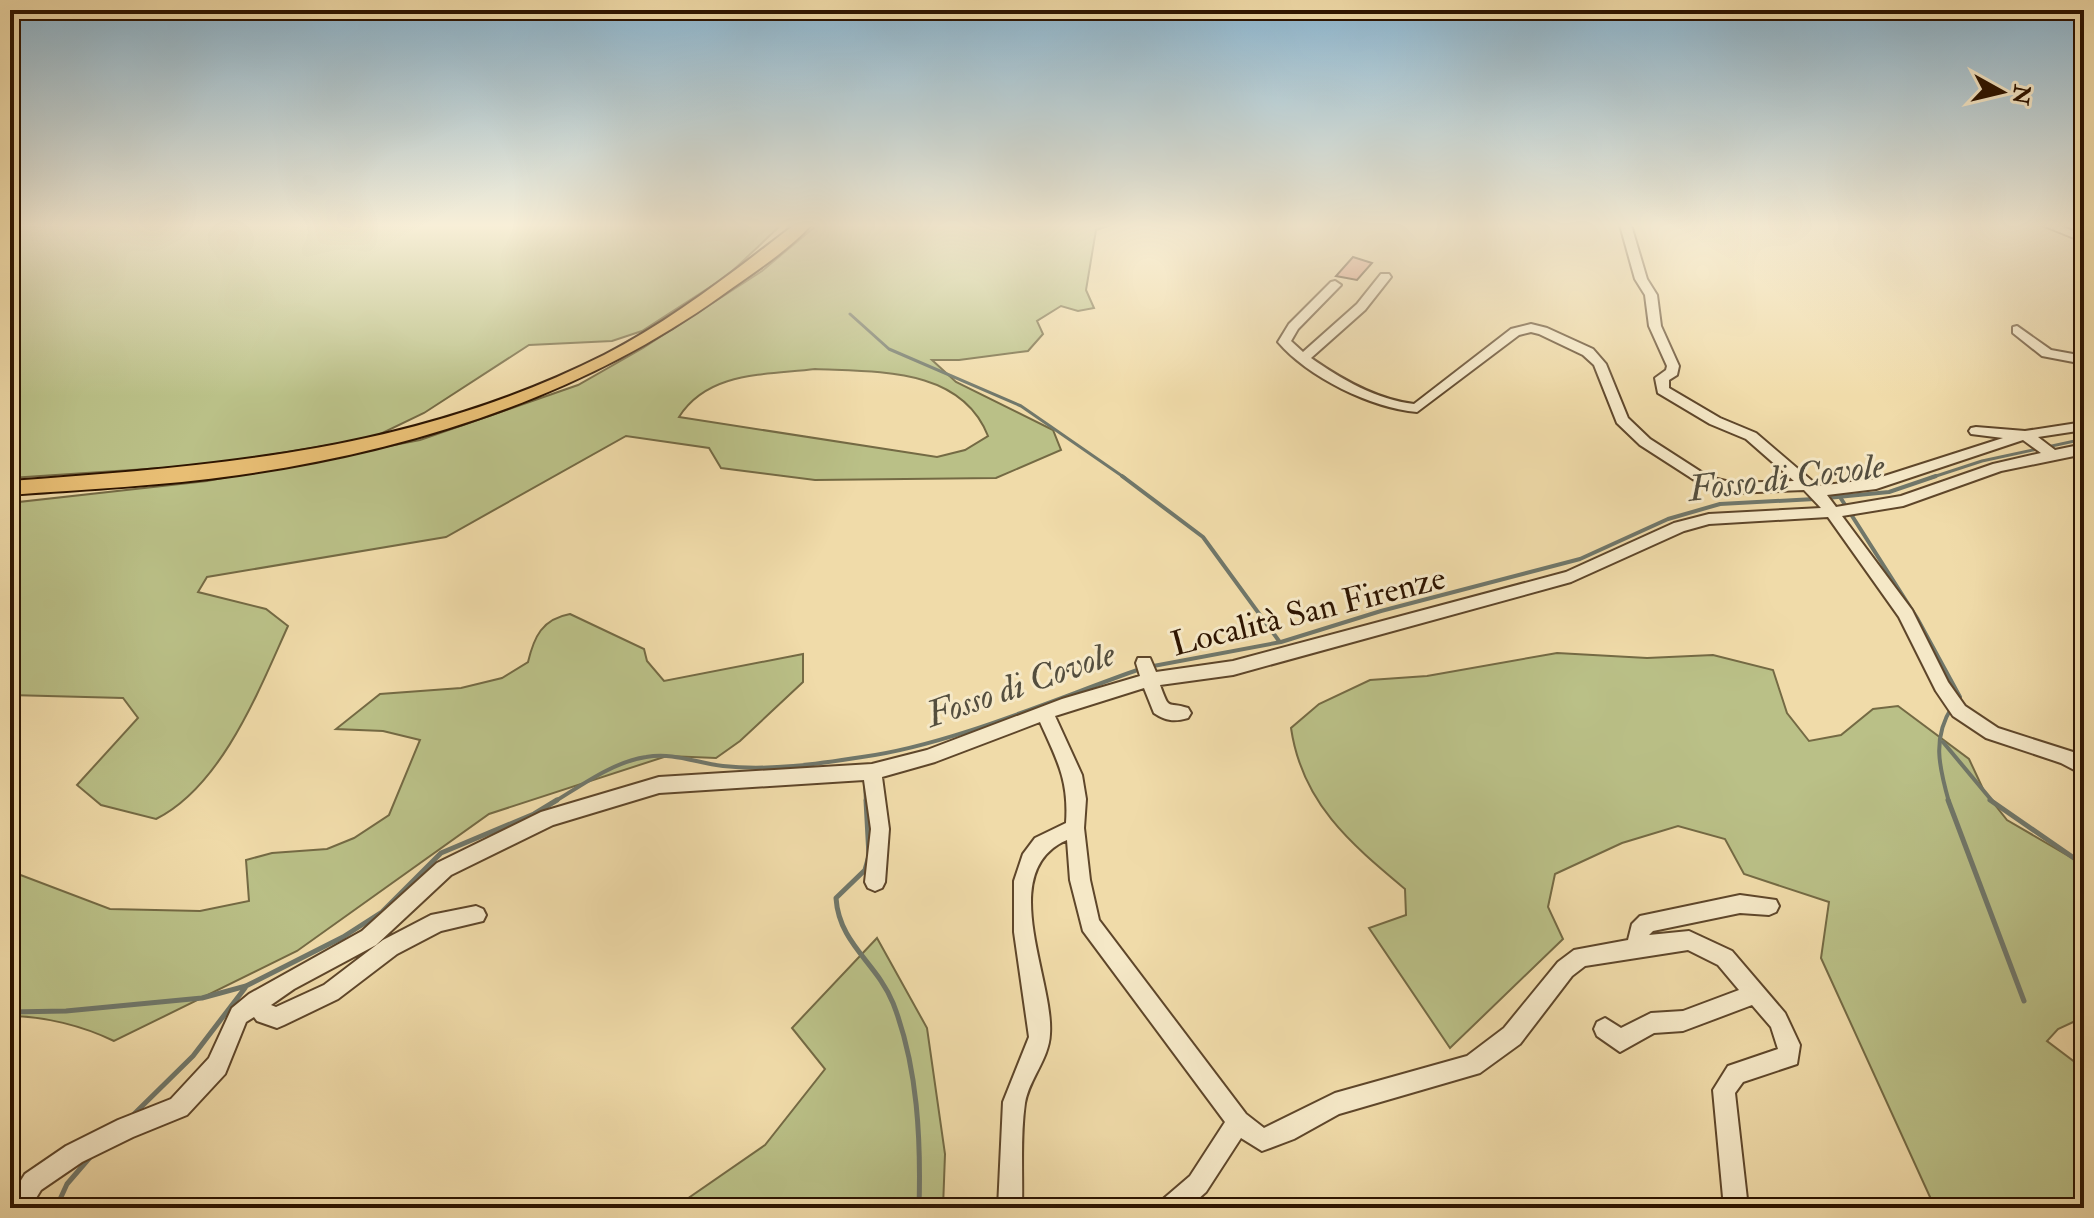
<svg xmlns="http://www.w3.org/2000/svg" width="2094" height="1218" viewBox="0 0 2094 1218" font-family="'IM FELL Double Pica',serif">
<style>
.green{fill:#bac087;stroke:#746a44;stroke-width:2;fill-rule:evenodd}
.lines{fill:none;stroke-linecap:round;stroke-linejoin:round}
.stream-far2{stroke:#70776a;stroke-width:3}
.stream-far1{stroke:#70776a;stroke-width:4}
.stream{stroke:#70776a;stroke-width:5}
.building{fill:#df9480;stroke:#2d1400;stroke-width:2}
.minor-casing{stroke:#5e462a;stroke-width:4}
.major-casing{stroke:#2d1400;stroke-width:4}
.minor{fill:#f5e8c7;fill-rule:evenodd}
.major{fill:#e8be74;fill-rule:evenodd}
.labels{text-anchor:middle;stroke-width:6;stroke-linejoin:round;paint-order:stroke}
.street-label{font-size:34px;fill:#2d1400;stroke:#f5e8c7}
.water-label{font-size:36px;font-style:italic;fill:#544e3e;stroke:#f5e8c7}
</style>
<rect width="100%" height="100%" fill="#f0dba9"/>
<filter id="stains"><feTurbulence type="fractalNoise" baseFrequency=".0025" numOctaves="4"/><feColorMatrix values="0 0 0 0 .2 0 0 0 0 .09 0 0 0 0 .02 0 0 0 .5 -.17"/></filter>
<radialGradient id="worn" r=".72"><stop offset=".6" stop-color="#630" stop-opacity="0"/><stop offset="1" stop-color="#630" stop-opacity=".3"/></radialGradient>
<!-- green -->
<g class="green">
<path d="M10 225H781L727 276 642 331 612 341 529 345 424 413 372 438 208 465 10 478Z"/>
<path d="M817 225H1111L1096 230 1086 290 1094 308 1078 311 1061 306 1037 321 1043 334 1028 351 959 360H932L956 382 1053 430 1061 450 996 478 815 480 721 468 709 448 626 436 446 537 207 577 198 592 266 609 288 626C259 690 222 786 156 819L101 805 77 785 138 718 123 698 10 695V503L207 481 420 440 578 385 643 348 762 271ZM815 369C877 372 961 367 988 436L965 450 937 457 679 417C708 371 766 375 815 369Z"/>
<path d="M570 614 644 649 647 661 664 681 803 654V682L740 741 716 758 667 756 489 814 297 951 114 1041C83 1026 44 1016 10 1016V871L110 909 200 911 249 901 246 860 272 853 327 849 354 838 389 815 420 740 383 731 336 729 380 694 461 688 502 678 528 662C534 637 542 619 570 614Z"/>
<path d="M1557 653 1647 658 1713 655 1773 670 1787 713 1809 741 1841 735 1873 709 1898 706 1969 759 1984 791 2007 820 2084 865V1017L2058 1029 2047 1041 2084 1069V1208H1935L1821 958 1829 902 1744 874 1725 839 1678 826 1622 843 1555 874 1548 907 1563 939 1450 1048 1369 928 1406 915 1405 889C1350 843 1302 803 1291 728L1319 704 1370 680 1427 676Z"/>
<path d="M877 938 927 1028 945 1154 943 1208H674L765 1145 825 1069 792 1028Z"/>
</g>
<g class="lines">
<!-- stream-far2 -->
<g class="stream-far2">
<path d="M850 314 889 349 1021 406 1125 478"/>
<path d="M1930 478 1982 461 2084 439"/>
</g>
<!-- stream-far1 -->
<g class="stream-far1">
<path d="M1122 476 1203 537 1279 641"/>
<path d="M1840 497 1917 618 1960 697 1957 700"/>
<path d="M1827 498 1889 492 1936 476"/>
<path d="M1148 667 1281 642 1381 611 1580 559 1668 519 1720 504 1815 499"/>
<path d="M1943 742 1993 802"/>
<path d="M865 783 866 802"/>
<path d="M554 802C582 785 613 762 646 757 674 752 696 763 723 766 769 771 818 764 862 757 950 745 1055 699 1140 669"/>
<path d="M1949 802C1939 767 1932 738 1952 707"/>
</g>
<!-- stream -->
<g class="stream">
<path d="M866 800 869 856 865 870 836 898C839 944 877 963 893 1003 918 1067 921 1141 919 1208"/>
<path d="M1948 800 2024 1001"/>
<path d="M1990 800 2084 865"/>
<path d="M10 1012 66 1011 202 998 246 986 343 937 382 912 441 853 534 814 557 800"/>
<path d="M132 1116 193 1056 245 988"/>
<path d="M56 1208 67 1184 92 1155"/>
</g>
</g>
<!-- building -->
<path class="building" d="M1353 257 1372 263 1357 280 1336 276Z"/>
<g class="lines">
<!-- minor casing -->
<g class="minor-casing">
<g id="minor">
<path d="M1620 225H1631L1647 279 1657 295 1661 326 1679 366 1677 375 1669 380V388L1720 418 1756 433 1818 486 1875 479 2003 438 1971 434 1969 431 1971 428 1976 427 2025 431 2084 422V430L2038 437 2055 450 2084 444V454L2001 471 1903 506 1842 516 1912 610 1948 682 1965 706 1998 728 2073 752 2084 758V775L2061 763 1986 738 1953 716 1936 691 1899 617 1828 517 1709 524 1684 531 1571 582 1233 675 1160 685C1170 712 1166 701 1188 708L1191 713 1188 718C1174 722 1166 721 1154 713L1144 688 1055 716 1082 775 1086 799 1084 828 1090 880 1099 920 1246 1114 1264 1128 1335 1093 1467 1056 1504 1028 1558 962 1574 950 1628 940 1632 924 1640 916 1740 895 1776 900 1779 906 1776 912 1769 915 1740 913 1653 931 1649 935 1689 931 1732 951 1785 1013 1800 1045 1797 1064 1743 1082 1735 1093 1748 1208H1724L1713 1090 1728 1066 1778 1049 1771 1027 1752 1005 1683 1031 1654 1033 1620 1052 1597 1036 1594 1029 1597 1022 1605 1018 1621 1028 1651 1013 1683 1011 1739 990 1718 965 1688 950 1585 966 1572 976 1520 1044 1480 1073 1339 1114 1294 1139 1262 1151 1241 1138 1206 1192 1188 1208H1158L1162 1200 1190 1176 1225 1122 1083 931 1070 880 1067 840C995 871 1054 979 1050 1034 1049 1059 1029 1079 1025 1103 1020 1137 1023 1174 1022 1208H998L1003 1102 1029 1037 1014 932V881L1023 854 1035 838 1066 823C1069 780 1057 760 1040 722L935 762 882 777 889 829 885 882 882 888 875 891 868 888 865 882 871 829 864 780 659 793 553 825 451 875 376 945 294 989 271 1005 276 1007 324 985 383 940 431 915 476 906 483 909 486 915 483 921 441 931 397 954 338 999 284 1025 277 1028 257 1021 254 1017 246 1022 225 1074 187 1115 133 1137 82 1162 41 1190 30 1208H10V1198L25 1174 66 1146 118 1120 171 1099 209 1058 232 1008 249 994 362 931 437 863 541 812 659 777 872 764 927 750 1062 699 1140 676 1136 663 1138 658H1150L1156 672 1233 661 1566 572 1674 523 1709 514 1821 508 1804 490 1734 493 1699 483 1640 445 1617 423 1594 365 1583 355 1539 334 1531 332 1519 335 1417 412C1371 408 1308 377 1278 342L1289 324 1331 282 1335 281 1341 285 1298 329 1291 341 1303 352 1357 304 1381 274H1389L1391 277 1365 310 1311 358C1341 379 1377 400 1414 404L1511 329 1531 324 1547 328 1593 349 1606 364 1628 418 1650 439 1709 477 1734 483 1794 481 1746 439 1710 424 1658 393 1655 378 1666 370 1667 366 1649 326 1645 295 1635 279ZM2023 440 2041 453 1993 464 1901 496 1836 507 1827 495 1876 489Z"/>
<path d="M2042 225H2058L2084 235V242Z"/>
<path d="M2017 326 2051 350 2084 356V364L2042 356 2013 333V327Z"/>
</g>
</g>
<!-- major casing -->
<g class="major-casing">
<path id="major" d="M794 225H811C787 252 751 274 721 296 580 397 409 451 239 475 163 486 86 489 10 495V481C219 466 413 451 604 355 672 320 733 272 794 225Z"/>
</g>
<!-- minor -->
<use href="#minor" class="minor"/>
<!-- major -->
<use href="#major" class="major"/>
</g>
<!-- sky -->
<linearGradient id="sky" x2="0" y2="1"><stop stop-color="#8ab6d2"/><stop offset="0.57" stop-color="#f8efd8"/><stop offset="1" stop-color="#f8efd8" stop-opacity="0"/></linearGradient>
<rect width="2094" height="396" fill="url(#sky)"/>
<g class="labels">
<!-- street labels -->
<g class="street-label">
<text transform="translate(1308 610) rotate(-14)" y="12">Località San Firenze</text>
</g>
<!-- water labels -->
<g class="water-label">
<text transform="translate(1786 476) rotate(-7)" y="13">Fosso di Covole</text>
<text transform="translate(1020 683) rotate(-19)" y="13">Fosso di Covole</text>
</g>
</g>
<!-- margin -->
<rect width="2094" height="1218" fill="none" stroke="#f0dba9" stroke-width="40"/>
<rect x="12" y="12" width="2070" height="1194" fill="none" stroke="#2d1400" stroke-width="4"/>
<rect x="20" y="20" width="2054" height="1178" fill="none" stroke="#2d1400" stroke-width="2"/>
<!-- north arrow -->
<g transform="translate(2002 92) rotate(98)" stroke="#f5e8c7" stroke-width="6" paint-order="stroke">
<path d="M0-6L14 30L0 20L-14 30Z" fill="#2d1400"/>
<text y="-12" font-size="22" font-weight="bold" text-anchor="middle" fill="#2d1400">N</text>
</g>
<rect width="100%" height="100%" filter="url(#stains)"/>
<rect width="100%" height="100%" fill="url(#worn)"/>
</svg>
